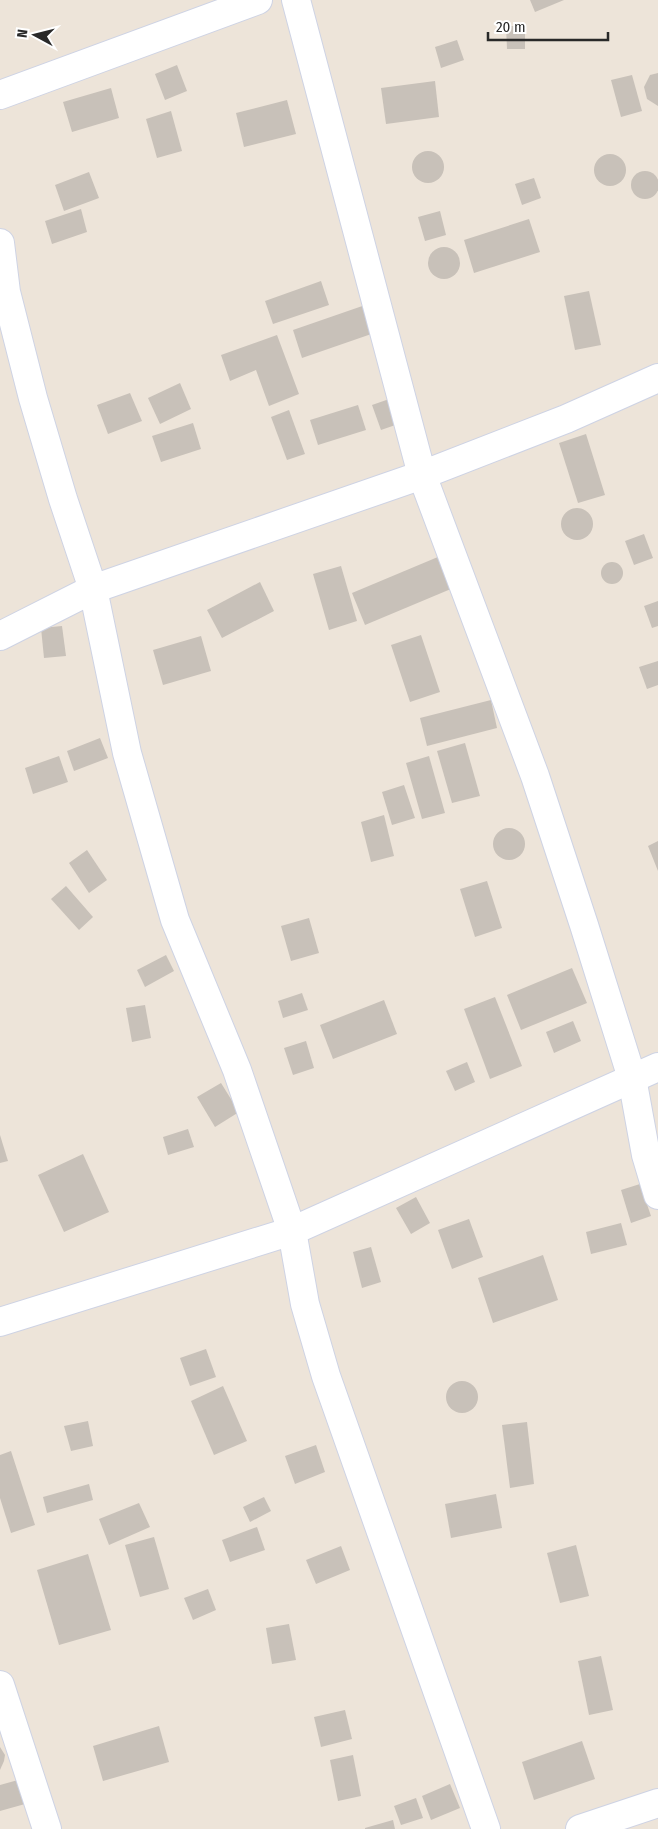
<svg xmlns="http://www.w3.org/2000/svg" width="658" height="1829" viewBox="0 0 658 1829" font-family="'Fira Sans Condensed',sans-serif">
<style>
.building{fill:#c8c1b9}
.lines{fill:none;stroke-linecap:round;stroke-linejoin:round}
.minor-casing{stroke:#ced3e4;stroke-width:30}
.minor{stroke:#fff;stroke-width:28}
</style>
<rect width="100%" height="100%" fill="#ede4d9"/>
<!-- building -->
<g class="building">
<path d="M530 0H564L535 12Z"/>
<path d="M506 26H525V49H507Z"/>
<path d="M457 40 464 60 441 68 435 47Z"/>
<path d="M177 65 187 91 165 100 155 74Z"/>
<path d="M658 73V106L647 99 644 87 650 75Z"/>
<path d="M632 75 642 111 621 117 611 80Z"/>
<path d="M435 81 439 117 386 124 381 88Z"/>
<path d="M111 88 119 118 72 132 63 102Z"/>
<path d="M287 100 296 134 244 147 236 113Z"/>
<path d="M171 111 182 151 157 158 146 119Z"/>
<circle cx="428" cy="167" r="16"/>
<circle cx="610" cy="170" r="16"/>
<circle cx="645" cy="185" r="14"/>
<path d="M89 172 99 198 64 211 55 185Z"/>
<path d="M534 178 541 198 522 205 515 184Z"/>
<path d="M81 209 87 232 52 244 45 221Z"/>
<path d="M440 211 446 235 425 241 418 217Z"/>
<path d="M529 219 540 252 474 273 464 240Z"/>
<circle cx="444" cy="263" r="16"/>
<path d="M321 281 329 305 273 324 265 301Z"/>
<path d="M589 291 601 345 575 350 564 296Z"/>
<path d="M371 303 380 331 302 358 293 330Z"/>
<path d="M277 335 299 394 269 406 256 370 230 381 221 355Z"/>
<path d="M180 383 191 409 160 424 148 398Z"/>
<path d="M130 393 142 421 108 434 97 405Z"/>
<path d="M395 397 404 422 381 430 372 405Z"/>
<path d="M358 405 366 430 318 445 310 420Z"/>
<path d="M289 410 305 454 287 460 271 417Z"/>
<path d="M193 423 201 449 161 462 152 436Z"/>
<path d="M586 434 605 495 578 503 559 443Z"/>
<circle cx="577" cy="524" r="16"/>
<path d="M644 534 653 558 634 565 625 541Z"/>
<path d="M445 554 458 586 365 625 352 593Z"/>
<circle cx="612" cy="573" r="11"/>
<path d="M341 566 357 621 329 630 313 574Z"/>
<path d="M260 582 274 611 222 638 207 610Z"/>
<path d="M658 601V626L652 628 644 606Z"/>
<path d="M62 626 66 656 44 658 41 628Z"/>
<path d="M421 635 440 692 410 702 391 645Z"/>
<path d="M201 636 211 671 163 685 153 650Z"/>
<path d="M658 661V685L647 689 639 667Z"/>
<path d="M491 700 497 728 427 746 420 718Z"/>
<path d="M100 738 108 758 74 771 67 751Z"/>
<path d="M465 743 480 796 452 803 437 751Z"/>
<path d="M59 756 68 782 33 794 25 768Z"/>
<path d="M429 756 445 813 422 819 406 763Z"/>
<path d="M404 785 415 818 392 825 382 792Z"/>
<path d="M384 815 394 856 371 862 361 822Z"/>
<circle cx="509" cy="844" r="16"/>
<path d="M658 841V871L648 846Z"/>
<path d="M87 850 107 880 89 893 69 863Z"/>
<path d="M487 881 502 928 475 937 460 889Z"/>
<path d="M66 886 93 917 79 930 51 899Z"/>
<path d="M309 918 319 953 291 961 281 926Z"/>
<path d="M166 955 174 971 145 987 137 970Z"/>
<path d="M572 968 587 1003 521 1030 507 995Z"/>
<path d="M302 993 308 1010 283 1018 278 1001Z"/>
<path d="M495 997 522 1066 490 1079 464 1009Z"/>
<path d="M384 1000 397 1034 333 1059 320 1025Z"/>
<path d="M145 1005 151 1038 132 1042 126 1008Z"/>
<path d="M573 1021 581 1041 554 1053 546 1032Z"/>
<path d="M306 1041 314 1068 293 1075 284 1048Z"/>
<path d="M467 1062 475 1082 455 1091 446 1071Z"/>
<path d="M221 1083 239 1112 215 1127 197 1097Z"/>
<path d="M188 1129 194 1147 168 1155 163 1137Z"/>
<path d="M0 1135 8 1161 0 1163Z"/>
<path d="M83 1154 109 1212 64 1232 38 1175Z"/>
<path d="M640 1184 651 1216 631 1223 621 1190Z"/>
<path d="M416 1197 430 1223 411 1234 396 1208Z"/>
<path d="M469 1219 483 1257 452 1269 438 1230Z"/>
<path d="M621 1223 627 1245 591 1254 586 1232Z"/>
<path d="M371 1247 381 1282 362 1288 353 1252Z"/>
<path d="M543 1255 558 1300 493 1323 478 1278Z"/>
<path d="M206 1349 216 1377 190 1386 180 1358Z"/>
<circle cx="462" cy="1397" r="16"/>
<path d="M223 1386 247 1441 214 1455 191 1401Z"/>
<path d="M88 1421 93 1446 71 1451 64 1426Z"/>
<path d="M527 1422 534 1484 510 1488 502 1425Z"/>
<path d="M316 1445 325 1472 295 1484 285 1456Z"/>
<path d="M11 1451 35 1525 11 1533 0 1498V1455Z"/>
<path d="M89 1484 93 1500 47 1513 43 1497Z"/>
<path d="M496 1494 502 1528 451 1538 445 1504Z"/>
<path d="M264 1497 271 1511 250 1522 243 1507Z"/>
<path d="M139 1503 150 1527 109 1545 99 1519Z"/>
<path d="M257 1527 265 1550 230 1562 222 1540Z"/>
<path d="M154 1537 169 1589 140 1597 125 1545Z"/>
<path d="M576 1545 589 1596 560 1603 547 1553Z"/>
<path d="M341 1546 350 1570 316 1584 306 1560Z"/>
<path d="M88 1554 111 1630 59 1645 37 1570Z"/>
<path d="M208 1589 216 1610 193 1620 184 1598Z"/>
<path d="M289 1624 296 1660 272 1664 266 1628Z"/>
<path d="M601 1656 613 1710 589 1715 578 1661Z"/>
<path d="M345 1710 352 1739 321 1747 314 1717Z"/>
<path d="M159 1726 169 1762 103 1781 93 1746Z"/>
<path d="M582 1741 595 1779 534 1800 522 1762Z"/>
<path d="M0 1747 5 1755 4 1761 0 1770Z"/>
<path d="M353 1755 361 1796 338 1801 330 1760Z"/>
<path d="M18 1780 25 1804 0 1811V1785Z"/>
<path d="M450 1784 460 1808 431 1820 422 1796Z"/>
<path d="M416 1798 423 1818 401 1825 394 1806Z"/>
<path d="M393 1820 395 1829H365V1828Z"/>
</g>
<g class="lines">
<!-- minor casing -->
<g class="minor-casing">
<g id="minor">
<path d="M296 0 422 475 566 419 658 378"/>
<path d="M0 95 258 0"/>
<path d="M0 243 6 292 33 398 63 499 93 589 127 753 175 920 237 1070 292 1231 305 1304 326 1376 486 1829"/>
<path d="M0 636 93 589 422 475 535 776 584 925 632 1078 646 1155 658 1195"/>
<path d="M0 1322 292 1231 658 1067"/>
<path d="M0 1685 47 1829"/>
<path d="M580 1829 658 1803"/>
</g>
</g>
<!-- minor -->
<use href="#minor" class="minor"/>
</g>
<!-- north arrow -->
<g transform="translate(35 35) rotate(277)" stroke="#ffffff" stroke-width="4" paint-order="stroke">
<path d="M0-4L9 19L0 12L-9 19Z" fill="#292929"/>
<text y="-8" font-size="14" font-weight="bold" text-anchor="middle" fill="#292929">N</text>
</g>
<!-- scale -->
<path d="M488 32v8h120v-8" fill="none" stroke="#292929" stroke-width="2.5"/>
<text x="496" y="32" font-size="15" fill="#292929" stroke="#ffffff" stroke-width="4" paint-order="stroke">20 m</text>
</svg>
